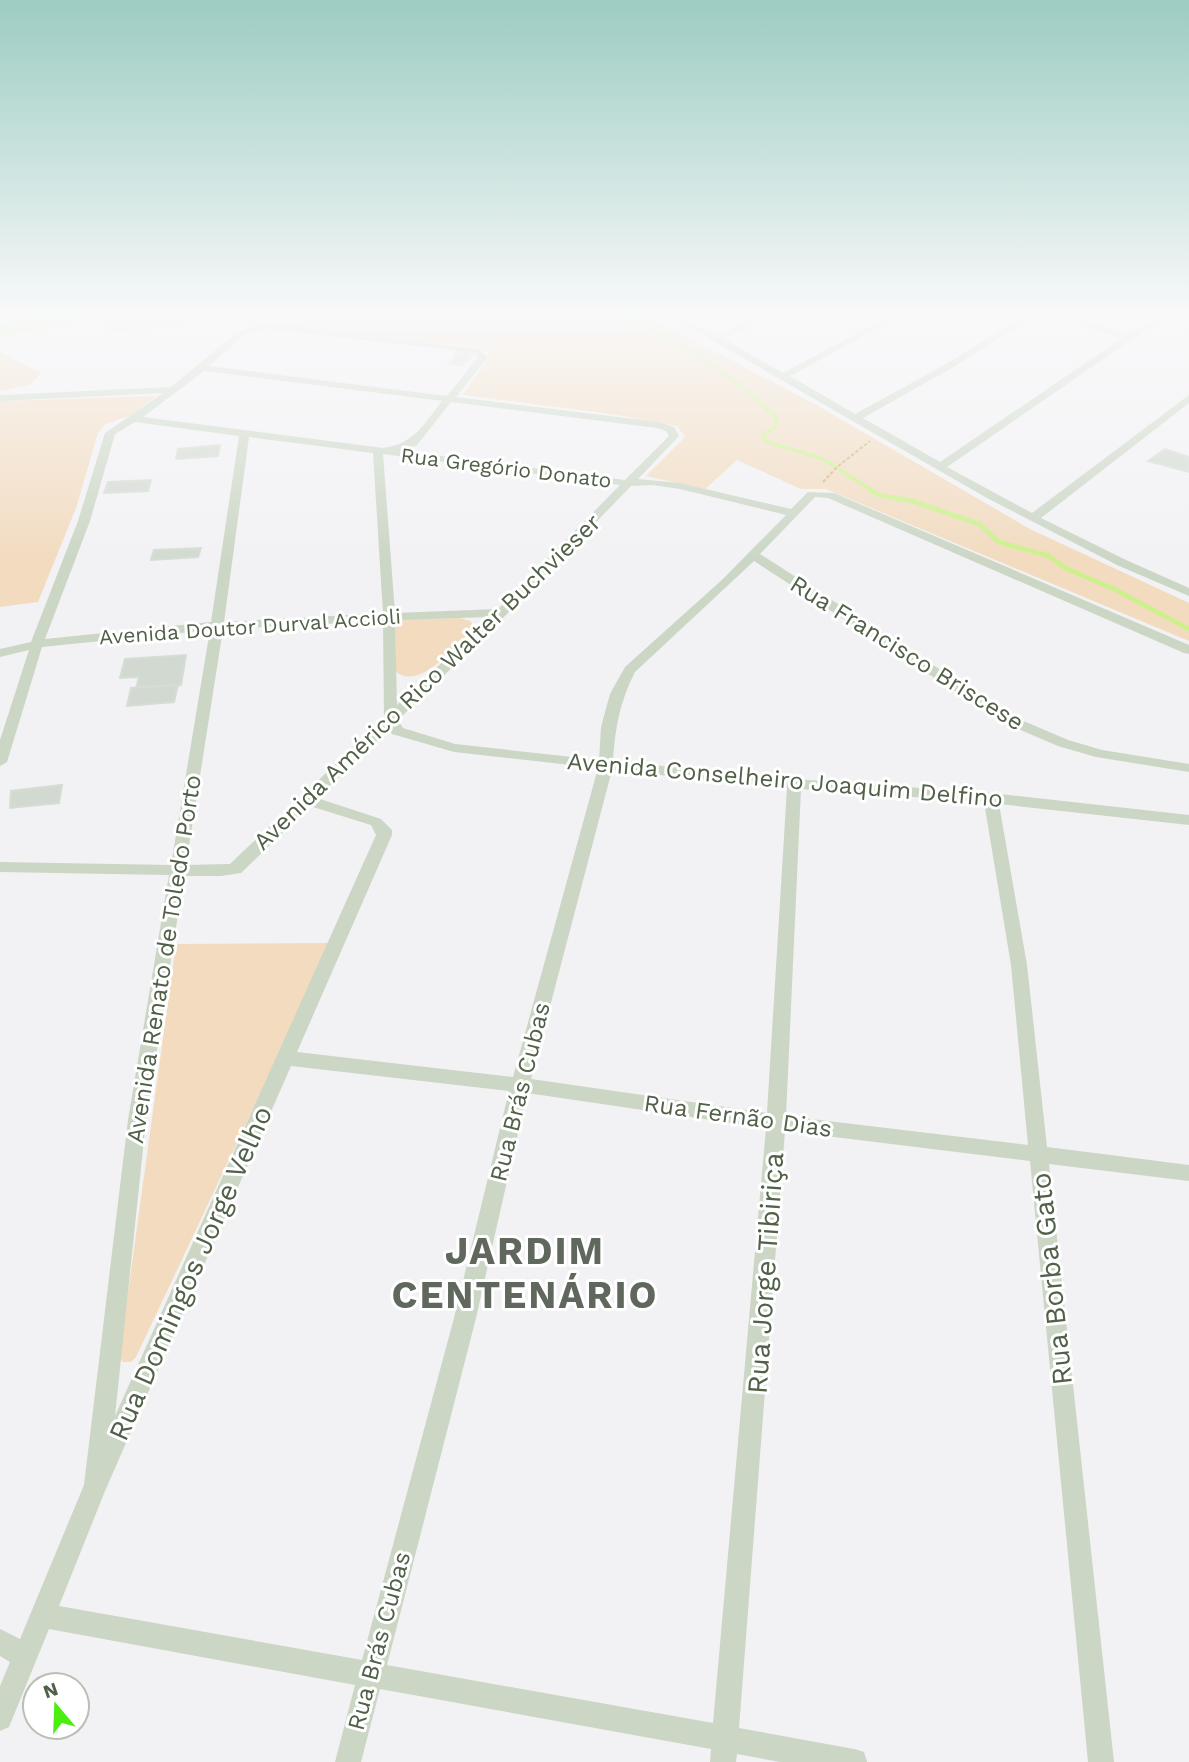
<svg xmlns="http://www.w3.org/2000/svg" width="1189" height="1762" viewBox="0 0 1189 1762" font-family="'Work Sans',sans-serif">
<style>
.green{fill:#f2dbbf}
.water{fill:#caf18a}
.lines{fill:none;stroke-linecap:round;stroke-linejoin:round}
.stream-far1{stroke:#caf18a;stroke-width:3.5}
.stream{stroke:#caf18a;stroke-width:4.5}
.building{fill:#d2d9d0;stroke:#d6ddd5;stroke-width:2}
.path{stroke:#d2b475;stroke-width:2;stroke-dasharray:3.5 2;stroke-linecap:butt}
.minor{fill:#cbd6c5;fill-rule:evenodd}
.labels{text-anchor:middle;stroke-width:6;stroke-linejoin:round;paint-order:stroke}
.far-street-label{font-size:21px;fill:#516048;stroke:#fff}
.street-label{font-size:24px;fill:#516048;stroke:#fff}
.near-street-label{font-size:28px;fill:#516048;stroke:#fff}
.near-district-label{font-size:38px;font-weight:bold;letter-spacing:2px;fill:#60675d;stroke:#fff}
</style>
<rect width="100%" height="100%" fill="#f2f1f4"/>
<!-- green -->
<g class="green">
<path d="M88 315H646L818 406 1030 529 1189 603V641L826 489H801L737 460 705 489 646 476 685 437 677 426 611 414 463 395 489 357 488 353 475 347 214 319 116 333Z"/>
<path d="M0 352 41 373 30 385 0 391Z"/>
<path d="M156 396 130 416 106 424 98 433 76 508 38 602 0 607V401Z"/>
<path d="M460 618 470 621 475 627C456 644 422 691 396 672L395 621 401 619Z"/>
<path d="M331 943 136 1357 131 1362H123L119 1358 176 944Z"/>
</g>
<!-- water -->
<path class="water" d="M35 315H77L79 321 0 337V324Z"/>
<g class="lines">
<!-- stream-far1 -->
<path class="stream-far1" d="M625 315C680 343 734 374 777 419L776 426 763 436 765 441 823 459 871 490"/>
<!-- stream -->
<path class="stream" d="M868 488 879 495 912 501 979 524 999 542 1049 556 1065 568 1114 589 1189 629"/>
</g>
<!-- building -->
<g class="building">
<path d="M458 350 473 355 462 366 448 364 458 355 454 354Z"/>
<path d="M220 445 218 456 176 459 178 449Z"/>
<path d="M1165 449 1189 457V472L1148 461Z"/>
<path d="M151 480 148 491 104 493 108 482Z"/>
<path d="M201 548 198 557 151 560 154 550Z"/>
<path d="M186 655 181 685 136 688 139 677 120 678 125 659Z"/>
<path d="M178 685 174 702 127 706 131 688Z"/>
<path d="M62 785 59 803 10 808 11 791Z"/>
</g>
<g class="lines">
<!-- path -->
<path class="path" d="M823 482 837 467 870 441"/>
<!-- minor -->
<g class="minor">
<path d="M668 315H679L717 336 760 315H772L724 339 783 373 891 315H902L790 376 855 414 946 364 1025 315H1036L952 368 863 418 940 462 1122 338 1053 315H1067L1127 334 1163 315H1175L1141 333 947 467 1032 513 1189 395V403L1041 518 1126 560 1189 588V596L1117 565 987 498Z"/>
<path d="M266 323 479 349 488 357 456 397 659 422 674 427 679 436 638 479 680 483 791 509 808 492 834 493 1189 645V654L1184 653 828 498 815 497 760 554 1014 717 1068 740 1102 750 1189 764V772L1096 757 1058 746 1004 723 754 561 635 672C620 701 615 728 613 761L794 779 991 793 1189 815V825L999 804 1027 965 1047 1147 1189 1165V1181L1049 1164 1114 1762H1088L1030 1161 785 1131 739 1728 854 1749 864 1752 867 1762H780L737 1754 736 1762H710L711 1749 380 1689 361 1762H335L355 1685 49 1629 9 1727 0 1731V1686L10 1662 0 1656V1629L20 1639 84 1485 128 1120 169 875 0 872V862L171 865 210 630 42 647 7 762 0 766V740L29 650 0 657V649L31 642 78 521 105 433 163 393 0 401V395L171 387 237 332ZM266 329 462 351 473 353 478 357 447 396 209 366 243 336ZM204 371 442 401C424 424 414 444 383 448L143 417ZM451 402 657 428 666 431 669 436 625 480 404 451 417 445ZM135 422 239 436 211 622 45 639 90 521 115 434ZM249 437 373 453 383 613 224 622ZM383 454 620 485 498 609 395 613ZM652 485 680 489 786 515 723 579 625 667 610 694 601 727 599 760 455 744 403 728 398 720 505 616 631 486ZM490 617 397 705 395 620ZM383 621 384 718 230 864 186 865 223 629ZM389 729 392 734 454 752 598 768 513 1077 297 1052 392 835V830L381 819 317 798ZM612 770 787 788 767 1113 531 1079ZM801 789 984 802 1011 965 1028 1145 786 1116ZM310 806 371 825 376 835 115 1416 146 1120 184 876H221L241 873ZM291 1066 509 1091 454 1318 362 1660 59 1606 105 1491ZM527 1093 766 1128 713 1723 387 1665 476 1318Z"/>
</g>
</g>
<!-- sky -->
<linearGradient id="sky" x2="0" y2="1"><stop stop-color="#9cccc2"/><stop offset="0.56" stop-color="#f9f9fa"/><stop offset="1" stop-color="#f9f9fa" stop-opacity="0"/></linearGradient>
<rect width="1189" height="562" fill="url(#sky)"/>
<g class="labels">
<!-- far-street labels -->
<g class="far-street-label">
<text transform="translate(506 468) rotate(7)" y="7">Rua Gregório Donato</text>
<text transform="translate(250 627) rotate(-4)" y="7">Avenida Doutor Durval Accioli</text>
</g>
<!-- street labels -->
<g class="street-label">
<text transform="translate(907 653) rotate(32)" y="8">Rua Francisco Briscese</text>
<text transform="translate(427 682) rotate(-44)" y="8">Avenida Américo Rico Walter Buchvieser</text>
<text transform="translate(785 780) rotate(5)" y="8">Avenida Conselheiro Joaquim Delfino</text>
<text transform="translate(164 959) rotate(-81)" y="8">Avenida Renato de Toledo Porto</text>
<text transform="translate(520 1092) rotate(-76)" y="8">Rua Brás Cubas</text>
<text transform="translate(738 1116) rotate(8)" y="8">Rua Fernão Dias</text>
<text transform="translate(379 1641) rotate(-75)" y="8">Rua Brás Cubas</text>
</g>
<!-- near-street labels -->
<g class="near-street-label">
<text transform="translate(190 1273) rotate(-66)" y="10">Rua Domingos Jorge Velho</text>
<text transform="translate(765 1273) rotate(-86)" y="10">Rua Jorge Tibiriça</text>
<text transform="translate(1051 1279) rotate(-96)" y="10">Rua Borba Gato</text>
</g>
<!-- near-district labels -->
<g class="near-district-label">
<text x="525" y="1264">JARDIM<tspan x="525" dy="44">CENTENÁRIO</tspan></text>
</g>
</g>
<!-- north arrow -->
<g transform="translate(56 1706) rotate(341)"><circle r="33" fill="#ffffff" stroke="#b9bfb6" stroke-width="2"/>
<path d="M0-5L12 26L0 18L-12 26Z" fill="#4cee11"/>
<text y="-10" font-size="19" font-weight="bold" text-anchor="middle" fill="#516048">N</text>
</g>
</svg>
